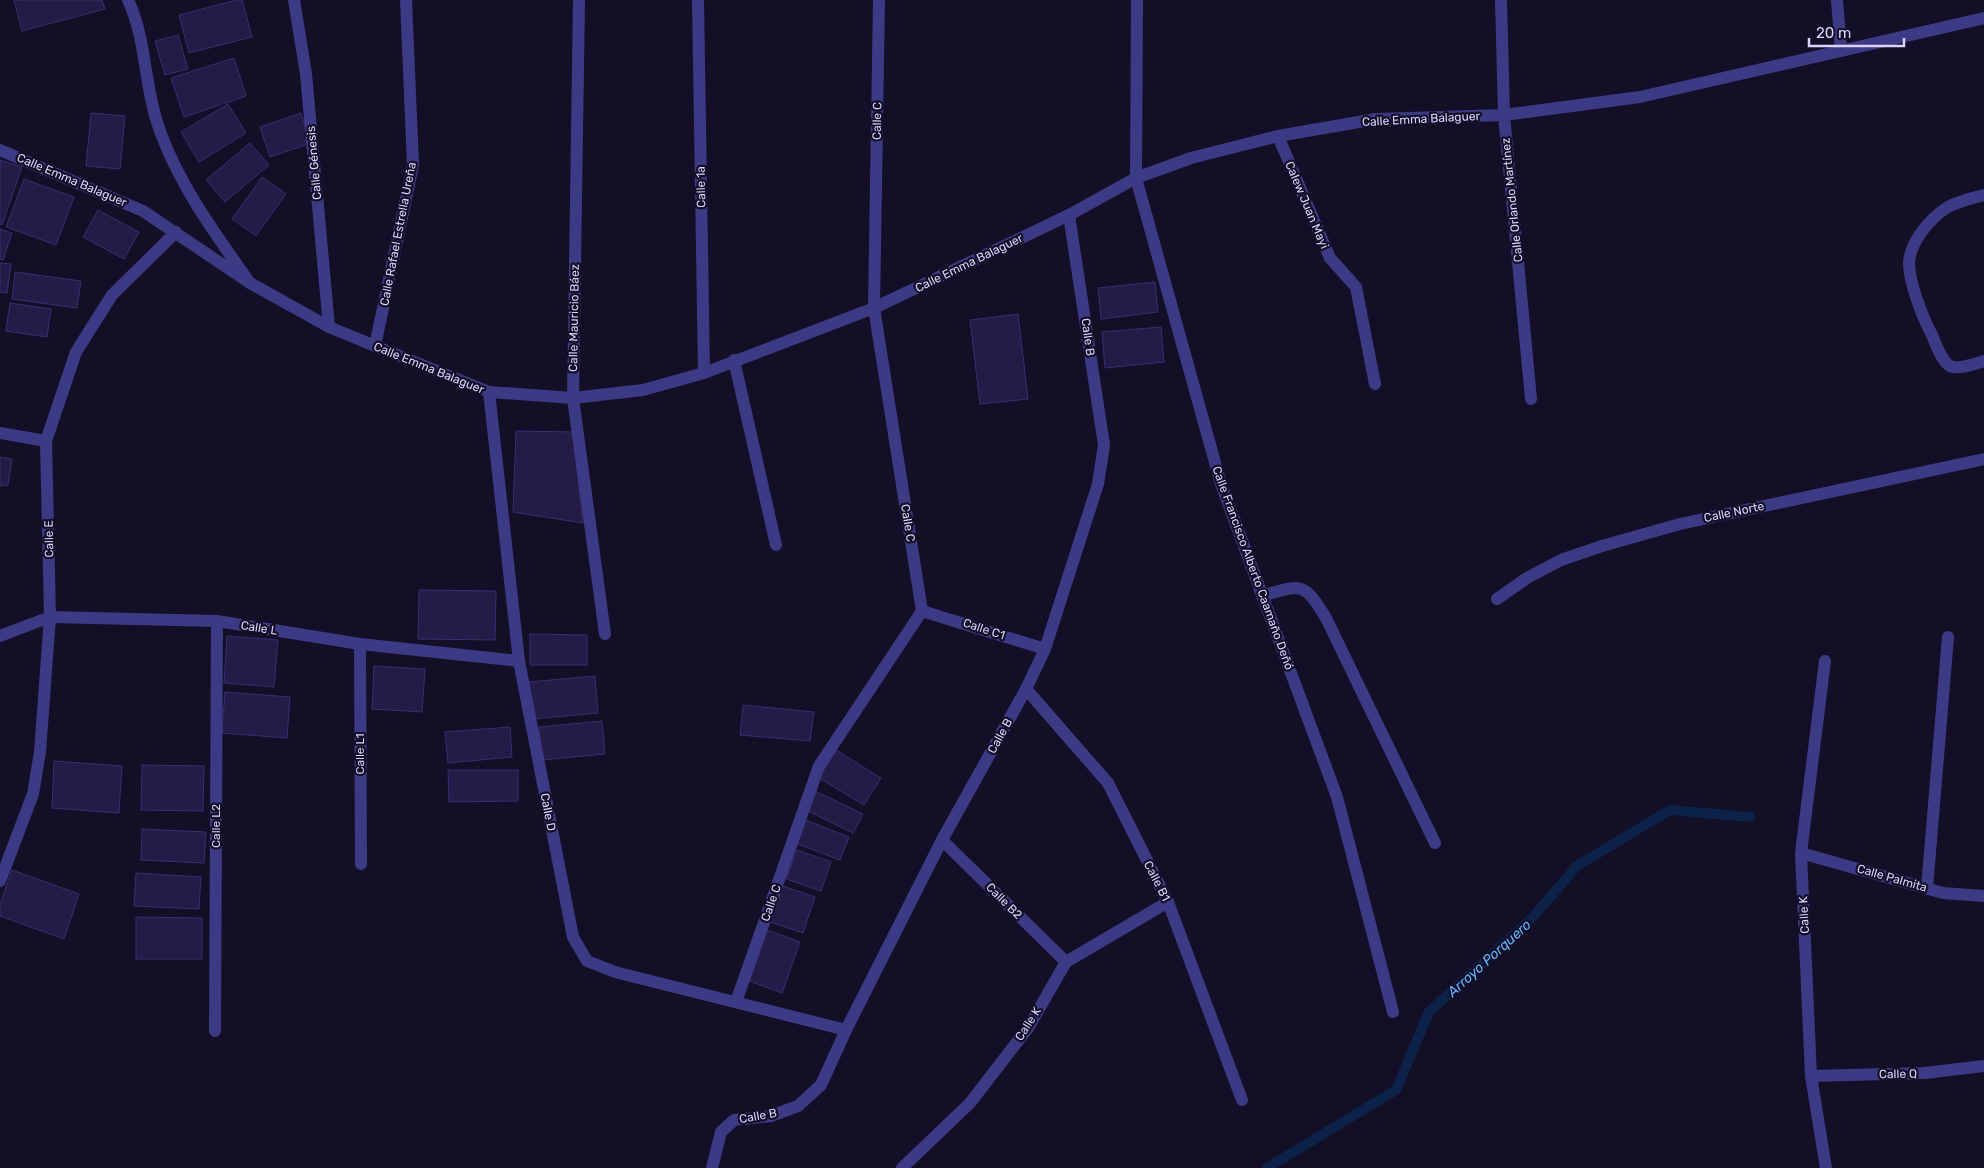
<svg xmlns="http://www.w3.org/2000/svg" width="1984" height="1168" viewBox="0 0 1984 1168" font-family="Rubik,sans-serif">
<style>
.lines{fill:none;stroke-linecap:round;stroke-linejoin:round}
.stream{stroke:#0c2248;stroke-width:10}
.building{fill:#241b47;stroke:#3b2d73}
.minor{stroke:#3d3a85;stroke-width:12}
.tertiary{stroke:#3d3a85;stroke-width:12}
.labels{text-anchor:middle;stroke-width:4.5;stroke-linejoin:round;paint-order:stroke}
.street-label{font-size:12px;fill:#d9d4ff;stroke:#130f26}
.water-label{font-size:14px;font-style:italic;fill:#62b6ff;stroke:#130f26}
</style>
<rect width="100%" height="100%" fill="#130f26"/>
<g class="lines">
<!-- stream -->
<path class="stream" d="M1267 1168 1396 1090 1429 1012 1533 917 1577 866 1670 810 1750 817"/>
</g>
<!-- building -->
<g class="building">
<path d="M14 0H102L105 9 22 31Z"/>
<path d="M237 0H242L252 37 189 53 179 15Z"/>
<path d="M178 35 188 69 165 75 155 41Z"/>
<path d="M234 58 246 96 184 117 171 78Z"/>
<path d="M228 104 246 133 199 162 181 132Z"/>
<path d="M91 113 125 116 120 169 86 166Z"/>
<path d="M301 113 311 143 270 157 260 127Z"/>
<path d="M250 143 269 165 225 202 206 180Z"/>
<path d="M0 160 22 167 2 225 0 224Z"/>
<path d="M262 177 286 194 256 236 232 219Z"/>
<path d="M24 179 74 197 56 245 6 227Z"/>
<path d="M98 210 139 232 124 259 83 237Z"/>
<path d="M0 229 12 233 3 260 0 259Z"/>
<path d="M0 263 11 264 7 293 0 292Z"/>
<path d="M15 272 81 281 77 308 12 299Z"/>
<path d="M1155 282 1158 312 1101 319 1098 288Z"/>
<path d="M10 303 51 309 47 337 6 331Z"/>
<path d="M1018 314 1028 399 980 404 970 320Z"/>
<path d="M1161 327 1164 362 1105 368 1102 332Z"/>
<path d="M516 431 573 432 583 523 513 512Z"/>
<path d="M0 457 12 459 8 485 0 486Z"/>
<path d="M419 590 496 591 495 640 418 639Z"/>
<path d="M530 634 587 635V665H530Z"/>
<path d="M227 636 278 640 274 687 224 683Z"/>
<path d="M374 666 425 669 422 712 372 709Z"/>
<path d="M595 676 598 713 533 719 529 682Z"/>
<path d="M225 692 290 697 287 738 222 733Z"/>
<path d="M743 705 814 712 810 741 740 735Z"/>
<path d="M602 721 605 754 542 760 539 727Z"/>
<path d="M510 727 512 757 448 763 445 732Z"/>
<path d="M836 750 881 778 864 805 819 778Z"/>
<path d="M54 761 122 766 119 813 52 808Z"/>
<path d="M142 765 204 766 203 811 141 810Z"/>
<path d="M448 770H518V801L449 802Z"/>
<path d="M815 791 863 814 853 833 806 810Z"/>
<path d="M805 820 849 837 840 860 795 843Z"/>
<path d="M142 829 206 832 204 863 141 860Z"/>
<path d="M797 850 831 862 821 891 786 879Z"/>
<path d="M12 870 79 894 64 939 0 916V904Z"/>
<path d="M136 873 201 877 199 909 134 906Z"/>
<path d="M783 886 815 897 803 933 770 922Z"/>
<path d="M136 917 202 918V959H136Z"/>
<path d="M767 930 800 942 782 993 749 981Z"/>
</g>
<g class="lines">
<!-- minor -->
<g class="minor">
<path d="M128 0C146 38 144 82 157 122 175 179 215 234 250 283"/>
<path d="M294 0 306 74 329 327"/>
<path d="M579 0 573 398 605 634"/>
<path d="M698 0 704 373"/>
<path d="M1137 0 1136 178 1221 484 1337 797 1393 1012"/>
<path d="M1501 0 1504 115 1531 399"/>
<path d="M1837 0 1841 50"/>
<path d="M1278 136 1330 258 1356 287 1375 384"/>
<path d="M1984 195C1972 198 1959 201 1948 207 1930 218 1910 242 1909 263 1909 282 1922 316 1931 333 1935 341 1941 361 1950 366 1959 370 1974 364 1984 361"/>
<path d="M375 346 413 165 406 0"/>
<path d="M734 360 776 545"/>
<path d="M489 392 519 661 573 937 587 961 615 972 846 1030"/>
<path d="M0 433 46 441"/>
<path d="M1262 596C1302 584 1303 581 1326 618L1435 843"/>
<path d="M1497 599 1527 578 1561 560 1602 546 1680 524 1984 459"/>
<path d="M922 611 1045 649"/>
<path d="M0 636 50 617 217 621 360 644 519 661"/>
<path d="M360 644 361 864"/>
<path d="M1825 661 1801 853 1811 1076 1826 1168"/>
<path d="M1026 689 1108 783 1168 902 1242 1100"/>
<path d="M942 840 1066 962"/>
<path d="M1801 853 1943 893 1984 896"/>
<path d="M0 881 33 794 40 752 50 617 46 441 76 352 112 295 176 232"/>
<path d="M1927 888 1948 637"/>
<path d="M736 1002 819 766 922 611 874 308 879 0"/>
<path d="M215 1031 217 621"/>
<path d="M1811 1076 1925 1073 1984 1066"/>
<path d="M712 1168 721 1132 734 1120 771 1116 798 1106 821 1085 846 1030 942 840 1026 689 1045 649 1098 484 1104 445 1069 215"/>
<path d="M902 1168 970 1103 1028 1028 1066 962 1168 902"/>
</g>
<!-- tertiary -->
<path class="tertiary" d="M0 150 143 211 250 283 329 327 375 346 489 392 573 398 643 390 704 373 874 308 1069 215 1136 178 1191 158 1278 136 1376 119 1504 115 1640 97 1984 18"/>
</g>
<g class="labels">
<!-- street labels -->
<g class="street-label">
<text transform="translate(1421 119) rotate(-3)" y="4">Calle Emma Balaguer</text>
<text transform="translate(877 121) rotate(-89)" y="4">Calle C</text>
<text transform="translate(314 163) rotate(-95)" y="4">Calle Génesis</text>
<text transform="translate(72 180) rotate(23)" y="4">Calle Emma Balaguer</text>
<text transform="translate(701 187) rotate(-91)" y="4">Calle 1a</text>
<text transform="translate(1512 200) rotate(-96)" y="4">Calle Orlando Martínez</text>
<text transform="translate(1307 205) rotate(67)" y="4">Calew Juan Mayi</text>
<text transform="translate(398 234) rotate(-79)" y="4">Calle Rafael Estrella Ureña</text>
<text transform="translate(969 263) rotate(-26)" y="4">Calle Emma Balaguer</text>
<text transform="translate(574 318) rotate(-89)" y="4">Calle Mauricio Báez</text>
<text transform="translate(1088 337) rotate(82)" y="4">Calle B</text>
<text transform="translate(429 368) rotate(22)" y="4">Calle Emma Balaguer</text>
<text transform="translate(1734 512) rotate(-12)" y="4">Calle Norte</text>
<text transform="translate(908 523) rotate(81)" y="4">Calle C</text>
<text transform="translate(49 539) rotate(-91)" y="4">Calle E</text>
<text transform="translate(1253 568) rotate(70)" y="4">Calle Francisco Alberto Caamaño Deñó</text>
<text transform="translate(259 628) rotate(9)" y="4">Calle L</text>
<text transform="translate(984 629) rotate(18)" y="4">Calle C1</text>
<text transform="translate(1000 736) rotate(-61)" y="4">Calle B</text>
<text transform="translate(360 754) rotate(-90)" y="4">Calle L1</text>
<text transform="translate(548 812) rotate(79)" y="4">Calle D</text>
<text transform="translate(216 826) rotate(-90)" y="4">Calle L2</text>
<text transform="translate(1892 878) rotate(16)" y="4">Calle Palmita</text>
<text transform="translate(1157 881) rotate(63)" y="4">Calle B1</text>
<text transform="translate(1004 901) rotate(45)" y="4">Calle B2</text>
<text transform="translate(771 903) rotate(-71)" y="4">Calle C</text>
<text transform="translate(1804 915) rotate(-93)" y="4">Calle K</text>
<text transform="translate(1028 1024) rotate(-57)" y="4">Calle K</text>
<text transform="translate(1898 1074) rotate(-1)" y="4">Calle Q</text>
<text transform="translate(758 1116) rotate(-10)" y="4">Calle B</text>
</g>
<!-- water labels -->
<g class="water-label">
<text transform="translate(1489 958) rotate(-42)" y="5">Arroyo Porquero</text>
</g>
</g>
<!-- scale -->
<path d="M1809 38v8h95v-8" fill="none" stroke="#d9d4ff" stroke-width="2.5"/>
<text x="1816" y="38" font-size="15" fill="#d9d4ff" stroke="#130f26" stroke-width="4" paint-order="stroke">20 m</text>
</svg>
